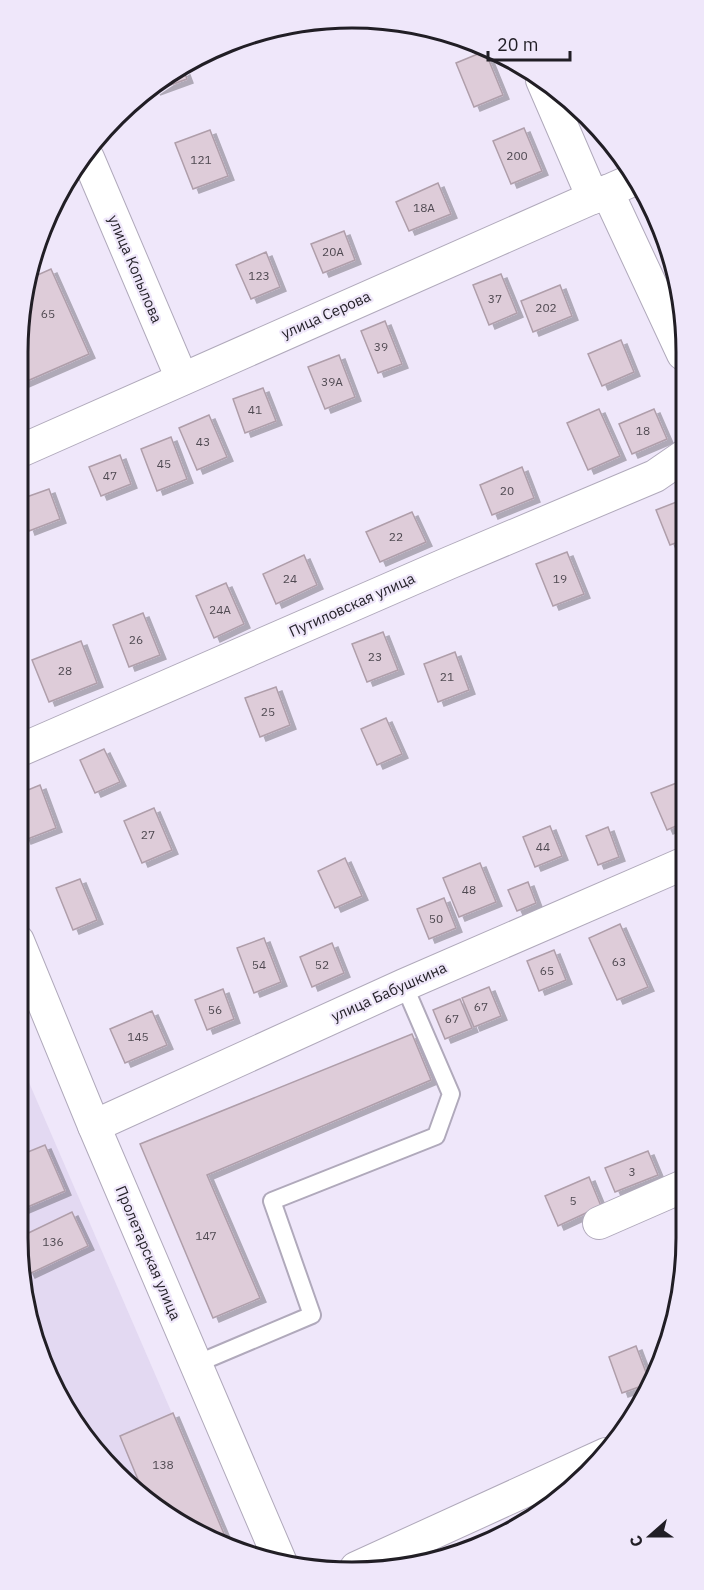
<svg xmlns="http://www.w3.org/2000/svg" width="704" height="1590" viewBox="0 0 704 1590" font-family="'IBM Plex Sans',sans-serif">
<style>
.built{fill:#e3d9f2}
.building{fill:#deccd9;stroke:#af9eaa;stroke-width:1.5;filter:url(#shadow)}
.lines{fill:none;stroke-linecap:round;stroke-linejoin:round}
.service-casing{stroke:#b0a9bb;stroke-width:20}
.minor-casing{stroke:#b0a9bb;stroke-width:34}
.service{stroke:#fff;stroke-width:16}
.minor{stroke:#fff;stroke-width:32}
.labels{text-anchor:middle;stroke-width:4.5;stroke-linejoin:round;paint-order:stroke}
.number-label{font-size:12px;fill:#504a52}
.street-label{font-size:15px;fill:#211e25;stroke:#efe7fa}
.rim{fill:none;stroke:#211e25;stroke-width:3}
</style>
<defs>
<filter id="shadow"><feDropShadow dx="6" dy="4" stdDeviation="0" flood-color="#0004"/></filter>
</defs>
<rect width="100%" height="100%" fill="#efe7fa"/>
<!-- built -->
<path class="built" d="M18 1057 228 1543 185 1527 101 1458 36 1346 18 1238Z"/>
<!-- building -->
<g class="building">
<path d="M485 51 503 95 474 107 456 63Z"/>
<path d="M184 71 187 79 154 91Z"/>
<path d="M524 128 542 171 511 184 493 141Z"/>
<path d="M210 130 228 176 193 189 175 143Z"/>
<path d="M438 183 451 214 409 231 396 202Z"/>
<path d="M344 231 355 260 323 273 311 244Z"/>
<path d="M266 252 280 287 251 299 236 265Z"/>
<path d="M51 269 89 354 18 385V352L33 277Z"/>
<path d="M501 274 517 313 489 325 473 285Z"/>
<path d="M560 285 572 316 533 332 521 301Z"/>
<path d="M385 321 402 364 378 373 361 331Z"/>
<path d="M621 340 634 372 602 386 588 354Z"/>
<path d="M339 355 355 397 325 409 308 367Z"/>
<path d="M263 388 276 421 245 433 233 399Z"/>
<path d="M599 409 620 456 588 470 567 423Z"/>
<path d="M654 409 667 439 632 454 619 424Z"/>
<path d="M209 415 227 457 197 470 179 428Z"/>
<path d="M171 437 187 479 157 491 141 449Z"/>
<path d="M120 455 131 484 101 496 89 467Z"/>
<path d="M522 467 534 498 492 515 480 485Z"/>
<path d="M49 489 60 519 29 531 18 500Z"/>
<path d="M684 499V540L670 545 656 510Z"/>
<path d="M412 512 426 542 380 562 366 532Z"/>
<path d="M567 552 584 594 553 606 536 564Z"/>
<path d="M304 555 317 585 276 604 263 574Z"/>
<path d="M226 583 244 624 214 638 196 596Z"/>
<path d="M143 613 160 655 129 667 113 625Z"/>
<path d="M383 632 398 670 367 682 352 644Z"/>
<path d="M81 641 97 683 49 702 32 660Z"/>
<path d="M455 652 469 690 438 702 424 664Z"/>
<path d="M276 687 290 725 260 737 245 698Z"/>
<path d="M386 718 402 754 377 765 361 729Z"/>
<path d="M104 749 120 782 95 793 80 760Z"/>
<path d="M679 782 685 796V822L667 830 651 793Z"/>
<path d="M40 785 56 828 25 840 18 820V794Z"/>
<path d="M154 808 172 850 142 863 124 821Z"/>
<path d="M550 826 562 856 535 867 523 837Z"/>
<path d="M608 827 619 857 598 865 586 836Z"/>
<path d="M345 858 362 896 335 908 318 871Z"/>
<path d="M480 863 496 902 459 917 443 878Z"/>
<path d="M80 879 97 920 73 930 56 888Z"/>
<path d="M528 882 536 903 517 911 508 890Z"/>
<path d="M444 898 456 928 429 939 417 909Z"/>
<path d="M620 924 648 987 617 1000 589 938Z"/>
<path d="M264 938 281 982 254 993 237 948Z"/>
<path d="M332 943 344 973 312 987 300 957Z"/>
<path d="M554 950 566 980 539 991 527 961Z"/>
<path d="M489 987 501 1016 474 1027 462 998Z"/>
<path d="M223 989 234 1019 207 1030 195 1000Z"/>
<path d="M460 999 472 1028 445 1039 433 1010Z"/>
<path d="M152 1011 167 1045 125 1063 110 1029Z"/>
<path d="M412 1034 431 1080 207 1175 260 1298 213 1318 140 1144Z"/>
<path d="M45 1145 65 1191 18 1211V1156Z"/>
<path d="M648 1151 658 1175 615 1192 605 1168Z"/>
<path d="M589 1177 601 1206 558 1226 545 1196Z"/>
<path d="M72 1212 88 1246 29 1274 21 1257 18 1238Z"/>
<path d="M636 1346 650 1383 622 1393 609 1357Z"/>
<path d="M173 1413 227 1541 225 1542 185 1527 144 1494 120 1436Z"/>
</g>
<g class="lines">
<!-- service casing -->
<g class="service-casing">
<path id="service" d="M196 1364 312 1315 272 1201 436 1136 451 1094 404 985"/>
</g>
<!-- minor casing -->
<g class="minor-casing">
<g id="minor">
<path d="M542 80 593 198 607 191 683 354"/>
<path d="M88 158 182 379"/>
<path d="M18 452 635 179"/>
<path d="M18 751 449 563 655 476 684 456"/>
<path d="M18 941 94 1126 281 1563"/>
<path d="M94 1126 404 985 685 863"/>
<path d="M599 1223 686 1185"/>
<path d="M356 1568 606 1454"/>
</g>
</g>
<!-- service -->
<use href="#service" class="service"/>
<!-- minor -->
<use href="#minor" class="minor"/>
</g>
<g class="labels">
<!-- number labels -->
<g class="number-label">
<text x="517" y="160">200</text>
<text x="201" y="164">121</text>
<text x="424" y="212">18А</text>
<text x="333" y="256">20А</text>
<text x="259" y="280">123</text>
<text x="495" y="303">37</text>
<text x="546" y="312">202</text>
<text x="48" y="318">65</text>
<text x="381" y="351">39</text>
<text x="332" y="386">39А</text>
<text x="255" y="414">41</text>
<text x="643" y="435">18</text>
<text x="203" y="446">43</text>
<text x="164" y="468">45</text>
<text x="110" y="480">47</text>
<text x="507" y="495">20</text>
<text x="396" y="541">22</text>
<text x="290" y="583">24</text>
<text x="560" y="583">19</text>
<text x="220" y="614">24А</text>
<text x="136" y="644">26</text>
<text x="375" y="661">23</text>
<text x="65" y="675">28</text>
<text x="447" y="681">21</text>
<text x="268" y="716">25</text>
<text x="148" y="839">27</text>
<text x="543" y="851">44</text>
<text x="469" y="894">48</text>
<text x="436" y="923">50</text>
<text x="619" y="966">63</text>
<text x="259" y="969">54</text>
<text x="322" y="969">52</text>
<text x="547" y="975">65</text>
<text x="481" y="1011">67</text>
<text x="215" y="1014">56</text>
<text x="452" y="1023">67</text>
<text x="138" y="1041">145</text>
<text x="632" y="1176">3</text>
<text x="573" y="1205">5</text>
<text x="206" y="1240">147</text>
<text x="53" y="1246">136</text>
<text x="163" y="1469">138</text>
</g>
<!-- street labels -->
<g class="street-label">
<text transform="translate(135 269) rotate(67)" y="5">улица Копылова</text>
<text transform="translate(326 315) rotate(-24)" y="5">улица Серова</text>
<text transform="translate(352 605) rotate(-24)" y="5">Путиловская улица</text>
<text transform="translate(389 992) rotate(-24)" y="5">улица Бабушкина</text>
<text transform="translate(148 1253) rotate(67)" y="5">Пролетарская улица</text>
</g>
</g>
<!-- crop -->
<path d="M0 0H704V1590H0ZM352 28H352A324 324 0 0 1 676 352V1238A324 324 0 0 1 352 1562H352A324 324 0 0 1 28 1238V352A324 324 0 0 1 352 28Z" fill="#efe7fa" fill-rule="evenodd"/>
<path class="rim" d="M352 28H352A324 324 0 0 1 676 352V1238A324 324 0 0 1 352 1562H352A324 324 0 0 1 28 1238V352A324 324 0 0 1 352 28Z"/>
<!-- north arrow -->
<g transform="translate(650 1536) rotate(249)" stroke="#efe7fa" stroke-width="4.5" paint-order="stroke">
<path d="M0-4.5L10 22L0 15L-10 22Z" fill="#211e25"/>
<text y="-9" font-size="16" font-weight="bold" text-anchor="middle" fill="#211e25">С</text>
</g>
<!-- scale -->
<path d="M488 51v9h82v-9" fill="none" stroke="#211e25" stroke-width="3"/>
<text x="497" y="51" font-size="18" fill="#211e25" stroke="#efe7fa" stroke-width="4.5" paint-order="stroke">20 m</text>
</svg>
